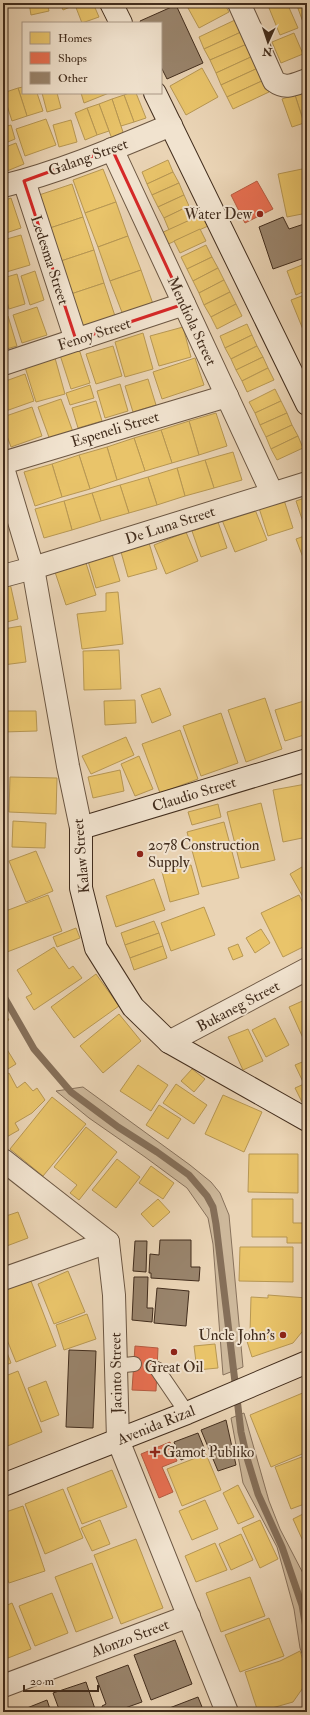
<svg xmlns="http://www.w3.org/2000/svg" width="310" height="1715" viewBox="0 0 310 1715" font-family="'IM FELL Double Pica',serif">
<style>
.green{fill:#cdb89b;stroke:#88725c}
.homes{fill:#e9c46a;stroke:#b79753}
.shops{fill:#e76f51;stroke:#b65b41}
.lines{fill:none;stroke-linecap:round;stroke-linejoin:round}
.stream{stroke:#856f59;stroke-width:7}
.building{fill:#99846c;stroke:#422d1d}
.lane-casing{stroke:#6c5743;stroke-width:16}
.street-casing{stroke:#6c5743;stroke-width:24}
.secondary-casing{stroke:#422d1d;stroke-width:24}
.lane{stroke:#f1e3cf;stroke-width:14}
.street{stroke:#f1e3cf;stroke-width:22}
.secondary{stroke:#f1e3cf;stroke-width:22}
.marked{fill:none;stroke:#d62828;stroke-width:3;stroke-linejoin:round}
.poi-dot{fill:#8f2418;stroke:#f1e3cf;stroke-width:1.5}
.labels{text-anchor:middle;stroke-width:4;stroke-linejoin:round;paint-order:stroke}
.street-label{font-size:15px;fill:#422d1d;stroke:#f1e3cf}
.poi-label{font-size:15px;fill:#422d1d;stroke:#f1e3cf;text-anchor:end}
</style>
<rect width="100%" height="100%" fill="#ead4b5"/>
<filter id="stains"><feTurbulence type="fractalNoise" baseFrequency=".005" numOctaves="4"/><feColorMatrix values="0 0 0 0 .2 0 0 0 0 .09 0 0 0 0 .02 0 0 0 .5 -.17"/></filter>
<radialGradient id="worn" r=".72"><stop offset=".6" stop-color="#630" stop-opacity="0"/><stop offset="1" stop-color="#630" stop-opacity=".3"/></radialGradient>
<!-- green -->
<g class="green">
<path d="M83 1087 190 1165 211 1182 220 1193 229 1215 243 1367 223 1375 213 1244 208 1218 187 1188 145 1157 89 1118 56 1091Z"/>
<path d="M244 1413 269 1501 280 1529 307 1581V1667L300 1648 294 1609 277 1547 243 1483 231 1418Z"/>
</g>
<!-- homes -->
<g class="homes">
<path d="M3 3H4L6 13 3 14Z"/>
<path d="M29 3H47L49 11 31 15Z"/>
<path d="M60 3H93L99 17 82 23 75 5 63 10Z"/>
<path d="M133 3H145L136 7Z"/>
<path d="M197 3H224L229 12 199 28 188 8Z"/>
<path d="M267 3H287L298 28 280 35Z"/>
<path d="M296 3H307V21L303 22Z"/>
<path d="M235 20 241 32 204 49 199 37Z"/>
<path d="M307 31V42L303 32Z"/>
<path d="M241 32 247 44 210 60 204 49Z"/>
<path d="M294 33 303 54 281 63 272 42Z"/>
<path d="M247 44 253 56 216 73 210 60Z"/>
<path d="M253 56 258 68 221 85 216 73Z"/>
<path d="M202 68 218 97 186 115 170 86Z"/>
<path d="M258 68 264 80 227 97 221 85Z"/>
<path d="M264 80 269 92 233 109 227 97Z"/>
<path d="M23 87V93H37L43 111 27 116 18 88Z"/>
<path d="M18 88 27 116 12 121 3 93Z"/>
<path d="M307 91V122L304 123 295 95Z"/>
<path d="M42 93H57L61 108 47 112Z"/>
<path d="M81 93H109L84 103Z"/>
<path d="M129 93H136L146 118 134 122 124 95Z"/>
<path d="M124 95 134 122 121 126 112 99Z"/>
<path d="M295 95 304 123 292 127 282 99Z"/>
<path d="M112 99 124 135 112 139 99 104Z"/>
<path d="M99 104 109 131 97 135 87 108Z"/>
<path d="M87 108 97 135 85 140 75 113Z"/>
<path d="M3 111 6 122 3 123Z"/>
<path d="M46 119 56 145 25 156 16 129Z"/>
<path d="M71 120 77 142 59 147 53 125Z"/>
<path d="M11 125 15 139 3 144V127Z"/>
<path d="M16 143 24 164 7 171 3 160V148Z"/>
<path d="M168 160 173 172 147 184 142 172Z"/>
<path d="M307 168V213L287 217 278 174Z"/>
<path d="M103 169 116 202 85 213 73 180Z"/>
<path d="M173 172 179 183 152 195 147 184Z"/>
<path d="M179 183 184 195 158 207 152 195Z"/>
<path d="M72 184 83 217 50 228 39 195Z"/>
<path d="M184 195 189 206 164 218 158 207Z"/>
<path d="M11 198 21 228 3 234V201Z"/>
<path d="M116 202 128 236 98 247 85 213Z"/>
<path d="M189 206 195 218 169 230 164 218Z"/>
<path d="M203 214 208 226 164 246 159 234Z"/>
<path d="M83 217 94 250 61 261 50 228Z"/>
<path d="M200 229 206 241 180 253 174 241Z"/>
<path d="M21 235 30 265 3 273V240Z"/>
<path d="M128 236 141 270 110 281 98 247Z"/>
<path d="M206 245 212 257 187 269 181 257Z"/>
<path d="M94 250 104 283 71 294 61 261Z"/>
<path d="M212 257 218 268 193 281 187 269Z"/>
<path d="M307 263V290L296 295 287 271Z"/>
<path d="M218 268 224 280 199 293 193 281Z"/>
<path d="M141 270 153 304 123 315 110 281Z"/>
<path d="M35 271 44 300 30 305 21 276Z"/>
<path d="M17 274 25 304 9 309 3 288V278Z"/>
<path d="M224 280 230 292 204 305 199 293Z"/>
<path d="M104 283 115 316 82 327 71 294Z"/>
<path d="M230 292 236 304 211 317 204 305Z"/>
<path d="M307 294V330L304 332 291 300Z"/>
<path d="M3 302 6 312 3 313Z"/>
<path d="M236 304 242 316 217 329 211 317Z"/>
<path d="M37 307 47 335 22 343 13 315Z"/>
<path d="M8 316 17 346 3 350V318Z"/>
<path d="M247 324 252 335 225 348 220 336Z"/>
<path d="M183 327 191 357 159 366 150 336Z"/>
<path d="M143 333 153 369 125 377 115 342Z"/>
<path d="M252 335 257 346 231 359 225 348Z"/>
<path d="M113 346 122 376 96 384 86 354Z"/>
<path d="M257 346 263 357 236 370 231 359Z"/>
<path d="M79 349 90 383 71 389 60 355Z"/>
<path d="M263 357 268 368 242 381 236 370Z"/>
<path d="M55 358 65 394 36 402 25 367Z"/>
<path d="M195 358 204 385 162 399 153 372Z"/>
<path d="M268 368 274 380 247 392 242 381Z"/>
<path d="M25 374 34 401 3 412V382Z"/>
<path d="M148 379 156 405 133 412 125 386Z"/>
<path d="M120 384 128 411 105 418 97 391Z"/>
<path d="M90 385 94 398 70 405 66 393Z"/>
<path d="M275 389 281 401 255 413 249 402Z"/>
<path d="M61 399 73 432 50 440 38 407Z"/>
<path d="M96 401 102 421 78 428 72 408Z"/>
<path d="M281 401 287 413 260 425 255 413Z"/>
<path d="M32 407 42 436 11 447 3 425V417Z"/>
<path d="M216 413 227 446 199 455 189 421Z"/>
<path d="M287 413 292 425 266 437 260 425Z"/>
<path d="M189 421 199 455 172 463 161 430Z"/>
<path d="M292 425 298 436 271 449 266 437Z"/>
<path d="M161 430 172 463 145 471 134 438Z"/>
<path d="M298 436 303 448 277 460 271 449Z"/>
<path d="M134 438 145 471 117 480 107 447Z"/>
<path d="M107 447 117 480 90 489 79 455Z"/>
<path d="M233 452 242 480 214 488 205 460Z"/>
<path d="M79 455 90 489 62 497 52 464Z"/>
<path d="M205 460 214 488 185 496 177 468Z"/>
<path d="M52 464 62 497 35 506 24 472Z"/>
<path d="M177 468 185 496 157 505 148 477Z"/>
<path d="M148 477 157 505 129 513 120 485Z"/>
<path d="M120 485 129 513 101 521 92 493Z"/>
<path d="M92 493 101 521 72 530 64 501Z"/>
<path d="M307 497V524L304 525 296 501Z"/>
<path d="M284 500 293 528 268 536 259 508Z"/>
<path d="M64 501 72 530 44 538 35 509Z"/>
<path d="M254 507 267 540 235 552 222 520Z"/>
<path d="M218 522 227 548 201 557 192 531Z"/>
<path d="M186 532 198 561 166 574 154 545Z"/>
<path d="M307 535V568L296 539Z"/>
<path d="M149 543 157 569 128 577 121 552Z"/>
<path d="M112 554 120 581 96 588 88 561Z"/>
<path d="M86 563 96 595 66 605 55 572Z"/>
<path d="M10 583 18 619 3 623V584Z"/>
<path d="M118 592 123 644 82 649 77 614 106 611V593Z"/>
<path d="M21 626 26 662 3 665V629Z"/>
<path d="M119 650 121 689 84 690 83 651Z"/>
<path d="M160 688 171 715 152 723 141 695Z"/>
<path d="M265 698 282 749 246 762 228 710Z"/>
<path d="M135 700 136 723 105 725 104 701Z"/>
<path d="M307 700V734L285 741 275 710Z"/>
<path d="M3 711H36L37 731 3 732Z"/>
<path d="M221 713 238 763 201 776 183 726Z"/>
<path d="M180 730 198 779 160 793 142 744Z"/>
<path d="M126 737 134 755 91 774 82 756Z"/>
<path d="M139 756 153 789 135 796 121 764Z"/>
<path d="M120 770 124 791 93 798 88 777Z"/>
<path d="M10 777 57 778 56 814 9 812Z"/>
<path d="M306 784 307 837 283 842 273 790Z"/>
<path d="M261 803 275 860 241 868 227 812Z"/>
<path d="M218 804 221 817 192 825 188 812Z"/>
<path d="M13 821 46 823 45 848 12 847Z"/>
<path d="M224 822 239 878 202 887 187 832Z"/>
<path d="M36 851 53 891 26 902 9 861Z"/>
<path d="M307 864V904L290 874Z"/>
<path d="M191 865 199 894 170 902 162 872Z"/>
<path d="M154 879 165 910 116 927 106 896Z"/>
<path d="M48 895 62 931 7 952 3 942V912Z"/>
<path d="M299 895 307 911V945L283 957 261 913Z"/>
<path d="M204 907 215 935 171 951 161 923Z"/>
<path d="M154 921 159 933 125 945 121 933Z"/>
<path d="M76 928 80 938 57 947 53 937Z"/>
<path d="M261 929 270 943 255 953 246 938Z"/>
<path d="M159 933 163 946 130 958 125 945Z"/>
<path d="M238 944 243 956 233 960 228 948Z"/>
<path d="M163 946 167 958 134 970 130 958Z"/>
<path d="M54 947 69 969 73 966 82 978 34 1010 26 997 32 994 17 970Z"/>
<path d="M96 974 119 1006 74 1038 51 1007Z"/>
<path d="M307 999V1047L289 1007Z"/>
<path d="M3 1011 9 1020 3 1023Z"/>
<path d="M119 1014 141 1041 103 1073 80 1046Z"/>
<path d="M275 1018 289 1045 266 1057 252 1030Z"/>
<path d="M248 1029 263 1061 243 1070 228 1037Z"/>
<path d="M3 1043 16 1064 3 1072Z"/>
<path d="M307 1060V1100L302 1102 295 1088 304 1084 295 1065Z"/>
<path d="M138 1065 168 1085 151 1111 120 1091Z"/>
<path d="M192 1069 205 1079 194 1092 181 1081Z"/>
<path d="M9 1073 17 1088 25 1082 33 1091 37 1088 45 1100 32 1113 15 1123 19 1130 3 1139V1077Z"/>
<path d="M176 1084 207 1105 194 1124 163 1103Z"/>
<path d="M223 1095 262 1112 244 1152 205 1134Z"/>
<path d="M52 1097 86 1124 43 1176 10 1149Z"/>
<path d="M159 1105 181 1119 168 1139 146 1125Z"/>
<path d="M86 1127 117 1152 79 1200 70 1193 77 1185 54 1167Z"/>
<path d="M249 1154H298V1193L248 1192Z"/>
<path d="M117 1159 140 1177 116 1208 92 1190Z"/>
<path d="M151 1166 174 1183 163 1199 139 1183Z"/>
<path d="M158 1199 170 1212 153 1227 141 1214Z"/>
<path d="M252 1199H293V1223H307V1243H287V1237H252Z"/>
<path d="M18 1212 28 1238 4 1247 3 1217Z"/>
<path d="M240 1247H293V1282L239 1281Z"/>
<path d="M68 1271 85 1312 54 1324 38 1284Z"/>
<path d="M29 1276 56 1346 16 1362 3 1330V1286Z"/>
<path d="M268 1295 307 1298 306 1327 293 1343 252 1357 245 1335 250 1333 251 1297 268 1298Z"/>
<path d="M87 1314 96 1339 64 1350 56 1325Z"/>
<path d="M3 1342 11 1363 3 1366Z"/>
<path d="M215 1344 218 1368 197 1370 194 1346Z"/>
<path d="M18 1371 42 1432 5 1447 3 1443V1377Z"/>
<path d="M46 1381 59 1415 41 1422 28 1388Z"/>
<path d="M305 1392 307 1396V1452L271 1467 250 1415Z"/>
<path d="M206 1454 221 1490 182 1506 167 1469Z"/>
<path d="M307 1455V1503L291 1509 275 1467Z"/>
<path d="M112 1470 127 1507 82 1524 67 1488Z"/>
<path d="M238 1485 254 1517 238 1524 223 1493Z"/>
<path d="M63 1489 83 1538 45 1554 25 1504Z"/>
<path d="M205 1500 218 1529 192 1540 179 1511Z"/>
<path d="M23 1506 45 1571 9 1583 3 1567V1513Z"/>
<path d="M307 1512V1550L293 1519Z"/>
<path d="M100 1520 110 1544 92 1551 81 1528Z"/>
<path d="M260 1520 278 1559 260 1568 242 1528Z"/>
<path d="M241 1534 253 1560 231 1570 219 1544Z"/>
<path d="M136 1539 163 1608 121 1624 94 1555Z"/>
<path d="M215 1543 227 1570 196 1582 185 1556Z"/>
<path d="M92 1563 113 1618 76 1632 55 1577Z"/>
<path d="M250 1577 265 1616 221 1632 206 1593Z"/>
<path d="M52 1593 68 1633 35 1646 19 1606Z"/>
<path d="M12 1603 31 1649 3 1660V1607Z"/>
<path d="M269 1618 284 1656 240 1672 225 1635Z"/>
<path d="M300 1651 307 1672V1682L293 1702 258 1712 245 1672 280 1661Z"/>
</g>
<!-- shops -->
<g class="shops">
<path d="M257 181 273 209 245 223 231 195Z"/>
<path d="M135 1346 158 1348 156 1391 132 1390Z"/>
<path d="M170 1442 177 1461 162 1467 173 1492 159 1498 141 1454Z"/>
</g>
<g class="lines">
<!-- stream -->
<path class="stream" d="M3 995 34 1049 71 1092 118 1127 157 1152 189 1175 207 1196 213 1207 216 1224 241 1432 247 1458 258 1494 282 1547 302 1605 307 1634"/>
</g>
<!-- building -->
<g class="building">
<path d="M176 5 203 63 167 79 161 67V23H141L140 21Z"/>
<path d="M283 217 289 229 307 223V257L273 269 259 227Z"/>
<path d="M160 1240H191V1267H200L199 1281 151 1278V1273H149L150 1254 159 1255Z"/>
<path d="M135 1241H147L146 1272 133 1271Z"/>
<path d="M134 1277H148L147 1308H153L152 1322 132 1320Z"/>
<path d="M157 1288 189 1291 186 1326 154 1323Z"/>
<path d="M69 1350 96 1351 93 1428 66 1427Z"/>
<path d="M226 1420 236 1465 218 1471 201 1430Z"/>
<path d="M198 1433 205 1450 181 1460 174 1442Z"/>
<path d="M175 1640 192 1684 151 1700 134 1655Z"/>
<path d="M128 1665 142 1702 125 1708 127 1712H104L102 1706 106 1704 96 1677Z"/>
<path d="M86 1682 96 1712H60L53 1693Z"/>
<path d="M198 1697 204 1712H159Z"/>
<path d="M47 1700 51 1712H17Z"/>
</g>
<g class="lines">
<!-- lane casing -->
<g class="lane-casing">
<g id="lane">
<path d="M115 1366 134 1364"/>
<path d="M157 1369 187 1413"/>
</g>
</g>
<!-- street casing -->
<g class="street-casing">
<g id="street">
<path d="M239 3 274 81C286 90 295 84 307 80"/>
<path d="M112 149 272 493"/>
<path d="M24 181 76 340"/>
<path d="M3 186C60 172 116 148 171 125"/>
<path d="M3 364 184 304"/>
<path d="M3 463 227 396"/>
<path d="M3 468 33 568 68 766 81 828"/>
<path d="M3 576 33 568 307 483"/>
<path d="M169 1042 307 969"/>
<path d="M3 1160 108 1242 114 1295 118 1440 227 1712"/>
<path d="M3 1279 108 1242"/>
<path d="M3 1686 189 1616"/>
</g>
</g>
<!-- secondary casing -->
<g class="secondary-casing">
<g id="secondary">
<path d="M111 3 121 23"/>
<path d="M155 93 307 404"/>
<path d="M307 760 81 828V888L96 948 133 1007 169 1042 307 1120"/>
<path d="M3 1485 187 1413 307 1362"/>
</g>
</g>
<!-- lane -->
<use href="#lane" class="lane"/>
<!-- street -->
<use href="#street" class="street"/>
<!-- secondary -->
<use href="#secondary" class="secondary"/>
</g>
<!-- marked area -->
<path class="marked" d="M112 149 184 304 76 340 24 181Z"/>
<!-- markers -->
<g class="poi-dot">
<circle cx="260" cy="214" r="4"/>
<circle cx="140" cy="854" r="4"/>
<circle cx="283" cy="1335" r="4"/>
<circle cx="174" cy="1352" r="4"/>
<path d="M153 1446h4v4h4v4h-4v4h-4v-4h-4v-4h4z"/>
</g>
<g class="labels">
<!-- street labels -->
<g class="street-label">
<text transform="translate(88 157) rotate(-20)" y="5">Galang Street</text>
<text transform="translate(50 260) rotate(72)" y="5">Ledesma Street</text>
<text transform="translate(192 321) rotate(65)" y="5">Mendiola Street</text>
<text transform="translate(94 334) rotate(-18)" y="5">Fenoy Street</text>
<text transform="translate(115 429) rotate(-17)" y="5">Espeneli Street</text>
<text transform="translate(170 525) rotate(-18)" y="5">De Luna Street</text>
<text transform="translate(194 794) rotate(-17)" y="5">Claudio Street</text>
<text transform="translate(81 856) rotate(-95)" y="5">Kalaw Street</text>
<text transform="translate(238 1006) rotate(-28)" y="5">Bukaneg Street</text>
<text transform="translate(116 1373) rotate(-91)" y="5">Jacinto Street</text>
<text transform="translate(156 1425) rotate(-22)" y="5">Avenida Rizal</text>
<text transform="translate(130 1638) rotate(-21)" y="5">Alonzo Street</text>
</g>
<!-- poi labels -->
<g class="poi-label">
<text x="252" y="219">Water Dew</text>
<text x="148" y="850" text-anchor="start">2078 Construction<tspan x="148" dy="17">Supply</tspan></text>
<text x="275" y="1340">Uncle John's</text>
<text x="174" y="1372" text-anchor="middle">Great Oil</text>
<text x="163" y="1457" text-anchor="start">Gamot Publiko</text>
</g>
</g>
<!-- margin -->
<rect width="310" height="1715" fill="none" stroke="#ead4b5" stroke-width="16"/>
<rect x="4" y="4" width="302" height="1707" fill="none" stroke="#422d1d" stroke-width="2"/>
<rect x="8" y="8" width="294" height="1699" fill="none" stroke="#422d1d"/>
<!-- legend -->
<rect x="22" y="22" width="140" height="72" fill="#f1e3cf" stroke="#ab9a88"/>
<rect x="30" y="32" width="20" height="12" fill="#e9c46a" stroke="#ab9a88"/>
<text x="58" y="42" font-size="12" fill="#422d1d">Homes</text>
<rect x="30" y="52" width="20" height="12" fill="#e76f51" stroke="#ab9a88"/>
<text x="58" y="62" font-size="12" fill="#422d1d">Shops</text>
<rect x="30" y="72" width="20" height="12" fill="#99846c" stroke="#ab9a88"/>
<text x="58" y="82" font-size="12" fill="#422d1d">Other</text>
<!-- north arrow -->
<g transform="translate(268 42) rotate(183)" stroke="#f1e3cf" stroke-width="3" paint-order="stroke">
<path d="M0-3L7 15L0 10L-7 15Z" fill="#422d1d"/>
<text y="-6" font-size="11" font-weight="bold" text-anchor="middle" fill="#422d1d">N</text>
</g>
<!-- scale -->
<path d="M24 1685v6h74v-6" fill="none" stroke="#422d1d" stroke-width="2"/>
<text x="30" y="1685" font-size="12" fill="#422d1d" stroke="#f1e3cf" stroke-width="3" paint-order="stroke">20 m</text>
<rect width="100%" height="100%" filter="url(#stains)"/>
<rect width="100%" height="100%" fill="url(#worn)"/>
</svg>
